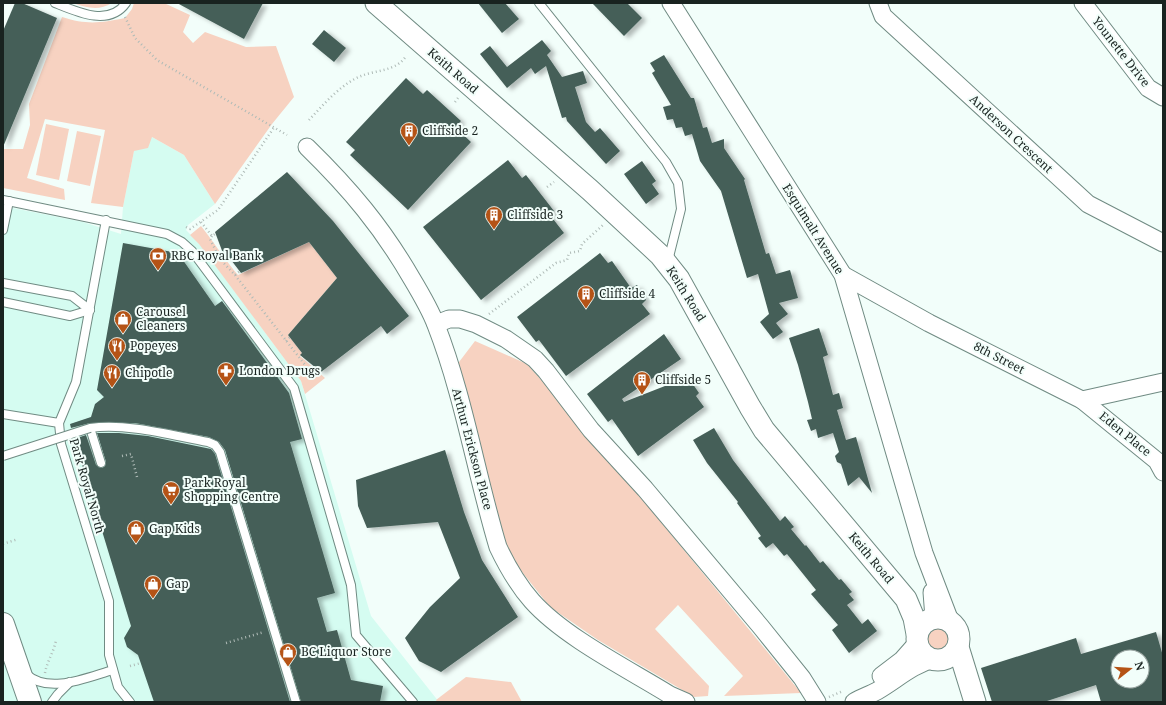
<svg xmlns="http://www.w3.org/2000/svg" width="1166" height="705" viewBox="0 0 1166 705" font-family="'Noto Serif',serif">
<style>
.built{fill:#d5fcf1}
.green{fill:#f7d2c1}
.building{fill:#455f58;fill-rule:evenodd;filter:url(#shadow)}
.lines{fill:none;stroke-linecap:round;stroke-linejoin:round}
.service-casing{stroke:#708b83;stroke-width:10}
.minor-casing{stroke:#708b83;stroke-width:19}
.tertiary-casing{stroke:#708b83;stroke-width:23}
.secondary-casing{stroke:#708b83;stroke-width:24}
.path{stroke:#afbbb7;stroke-width:2.5;stroke-dasharray:1 3;stroke-linecap:butt}
.service{stroke:#fff;stroke-width:8}
.minor{stroke:#fff;stroke-width:17}
.tertiary{stroke:#fff;stroke-width:21}
.secondary{stroke:#fff;stroke-width:22}
.service-bridge-casing{stroke:#708b83;stroke-width:10;stroke-linecap:butt}
.service-bridge{stroke:#fff;stroke-width:8}
.labels{text-anchor:middle;stroke-width:4;stroke-linejoin:round;paint-order:stroke}
.street-label{font-size:12px;fill:#192320;stroke:#f2fefa}
.poi-label{font-size:12px;fill:#192320;stroke:#f2fefa;text-anchor:start}
</style>
<defs>
<filter id="shadow"><feDropShadow dx="4.5" dy="2.5" stdDeviation="2" flood-color="#0004"/></filter>
</defs>
<rect width="100%" height="100%" fill="#f2fefa"/>
<!-- built -->
<path class="built" d="M152 137 184 155 215 204 188 225 186 230 199 243 301 381 371 616 439 702H3V206L83 222 121 234 123 207 134 151Z"/>
<!-- green -->
<g class="green">
<path d="M73 3H112C99 11 87 8 73 3Z"/>
<path d="M134 3H164L190 15 183 32 193 43 205 32 246 47 276 46 294 97 272 124 215 204 184 155 152 137 148 148 134 151 123 207 91 203 105 130 45 119 27 178 64 189 65 200 3 188V149H23L30 125 29 104 62 17C87 25 100 23 125 18L132 9Z"/>
<path d="M46 124 69 129 59 180 36 175Z"/>
<path d="M77 131 101 136 90 186 67 181Z"/>
<path d="M201 226C214 242 224 259 238 275L309 242 337 278 288 335 302 353 300 356 325 378 305 394 301 381 199 244 190 235Z"/>
<path d="M475 341 527 364 584 428 801 693 724 696 743 676 678 605 655 629 709 686 708 696 694 697 598 640 550 607 522 572 505 548 456 366Z"/>
<circle cx="938" cy="640" r="18"/>
<path d="M466 677 511 682 522 702H437L436 700Z"/>
</g>
<!-- building -->
<g class="building">
<path d="M15 3H22L57 18 3 147V31Z"/>
<path d="M177 3H263L244 39Z"/>
<path d="M478 3H505L519 19 502 33Z"/>
<path d="M592 3H627L642 18 624 36Z"/>
<path d="M324 30 346 48 334 62 312 44Z"/>
<path d="M542 40 551 51 547 55 562 77 583 71 587 83 575 87 586 122 595 132 600 128 620 151 606 164 567 121 566 117 562 118 546 66 535 74 531 68 507 88 480 54 490 46 507 67Z"/>
<path d="M664 55 691 98H694L703 128 707 127 712 143 724 139V148L745 179 744 180 766 254 769 253 776 274 790 270 798 298 779 303 788 314 776 323 783 332 773 339 760 322 769 314 758 274 747 278 721 191 700 161 692 134 685 136 682 127 676 128 673 119 667 120 663 107 671 105 652 73 655 71 650 63Z"/>
<path d="M406 78 423 94 427 90 461 121 455 127 471 142 408 210 350 155 355 150 346 142Z"/>
<path d="M508 160 522 178 526 175 554 211 550 215 564 233 481 300 423 227Z"/>
<path d="M642 161 656 181 652 184 659 194 646 204 624 174Z"/>
<path d="M287 172 333 221 409 316 387 334 381 326 321 372 300 355 302 353 288 335 337 278 309 242 241 273 228 256H224L215 232Z"/>
<path d="M123 243 178 253 215 306 222 301 289 393 302 439 290 442 335 593 317 598 327 632 337 630 351 680 383 686 380 702H301L225 450 219 442 209 437 135 423H90L71 428 70 424 91 417 95 404 104 397 97 390Z"/>
<path d="M600 253 608 263 612 261 631 288 637 285 646 300 642 304 650 314 566 376 539 340 536 342 517 317Z"/>
<path d="M819 328 828 355 823 357 833 395 839 393 843 408 837 410 846 440 856 437 872 493 859 477 848 486 841 464 837 462 835 456 839 452 833 433 818 438 816 429 811 431 807 420 812 419 808 402 798 365 789 338Z"/>
<path d="M664 334 681 359 622 399 624 402 688 377 699 393 696 396 704 407 638 456 612 419 608 422 587 394Z"/>
<path d="M714 428 733 460 780 521 785 516 794 527 791 529 805 546 806 545 820 563 823 561 839 580 841 579 852 592 849 594 854 600 847 605 862 624 868 619 877 631 849 653 832 630 838 625 811 594 816 590 787 554 784 556 773 543 766 548 758 538 761 536 737 503 738 502 707 463 693 440Z"/>
<path d="M97 433H119L148 436 211 449 215 454 290 702H154L138 655 127 647 124 638 131 626 74 439 86 435 96 465 102 468 105 466 106 462Z"/>
<path d="M445 450 464 512 482 560 518 617 441 672 419 661 405 638 430 607 460 578 438 522 367 528 358 506 356 480Z"/>
<path d="M1156 632 1163 656V702H1101L1096 685 1044 702H992L981 668 1076 638 1081 654ZM1118 657H1142V681H1118Z"/>
</g>
<g class="lines">
<!-- service casing -->
<g class="service-casing">
<g id="service">
<path d="M55 3C77 12 109 27 126 3"/>
<path d="M539 3 666 162 678 183 681 209 668 261"/>
<path d="M3 200 167 234 182 242 192 251 294 388 351 585 356 635 413 702"/>
<path d="M106 220 76 382 59 423 61 444 109 601V655L118 687 130 702"/>
<path d="M3 230 9 201"/>
<path d="M3 283 72 296 90 310"/>
<path d="M3 302 70 316 90 310"/>
<path d="M3 414 59 423"/>
<path d="M101 463 90 428C128 423 170 435 208 442L215 445 220 452 296 702"/>
<path d="M26 674C49 695 88 677 113 670"/>
<path d="M52 702 58 694 70 682"/>
</g>
</g>
<!-- minor casing -->
<g class="minor-casing">
<g id="minor">
<path d="M671 3 843 275 924 553 950 621"/>
<path d="M878 3 883 16 1088 204 1163 243"/>
<path d="M1083 3 1148 88 1163 97"/>
<path d="M307 147C350 189 382 227 412 279 421 294 430 309 436 325 464 397 476 474 498 547 507 566 518 585 532 601 564 637 628 669 670 695L686 702"/>
<path d="M843 275 929 323 1082 400 1157 461 1163 472"/>
<path d="M436 324 449 319H460L476 324 506 339 535 359 546 371 591 430 645 489 761 627 802 678 817 702"/>
<path d="M1082 400 1163 382"/>
<path d="M932 592 934 618"/>
<path d="M881 676 902 660 917 643"/>
<path d="M854 702C862 697 870 695 877 691 896 680 912 665 933 659"/>
</g>
</g>
<!-- tertiary casing -->
<g class="tertiary-casing">
<g id="tertiary">
<path d="M376 3 590 190 660 255 679 279 750 407 764 430 906 599 914 618 917 634"/>
<circle cx="938" cy="639" r="21"/>
<path d="M958 647 975 702"/>
</g>
</g>
<!-- secondary casing -->
<g class="secondary-casing">
<path id="secondary" d="M3 624 30 702"/>
</g>
<!-- path -->
<g class="path">
<path d="M125 17 135 38 157 60 287 135"/>
<path d="M455 102 458 98"/>
<path d="M309 120C324 104 341 84 361 76 376 70 397 71 406 56"/>
<path d="M547 187 554 182"/>
<path d="M201 222 212 236 215 234"/>
<path d="M186 227 190 229 218 210 275 126"/>
<path d="M212 236 210 239 220 259 235 275 240 271"/>
<path d="M235 275 309 370 313 372 318 370"/>
<path d="M489 314 556 263 567 260 569 253 580 251 582 244 603 225"/>
<path d="M286 341 290 337"/>
<path d="M122 456 131 454 137 477"/>
<path d="M3 544 18 539"/>
<path d="M226 643 264 632"/>
<path d="M130 666 141 663"/>
<path d="M45 673C47 661 54 652 56 640"/>
<path d="M829 697 843 691"/>
</g>
<!-- service -->
<use href="#service" class="service"/>
<!-- minor -->
<use href="#minor" class="minor"/>
<!-- tertiary -->
<use href="#tertiary" class="tertiary"/>
<!-- secondary -->
<use href="#secondary" class="secondary"/>
<!-- service-bridge casing -->
<g class="service-bridge-casing">
<path id="service-bridge" d="M3 456 90 428"/>
</g>
<!-- service-bridge -->
<use href="#service-bridge" class="service-bridge"/>
</g>
<!-- icons -->
<defs>
<g id="building-pin" transform="scale(0.9)"><path d="M0 17L-7.5 6A9.5 9.5 0 1 1 7.5 6Z" fill="#b55316" stroke="#f2fefa"/><path d="M-4-6H4V6H1V3H-1V6H-4ZM-2.5-4.3h1.7v1.8h-1.7ZM.8-4.3h1.7v1.8H.8ZM-2.5-1h1.7V.8h-1.7ZM.8-1h1.7V.8H.8Z" fill="#fff"/></g>
<g id="bank-pin" transform="scale(0.9)"><path d="M0 17L-7.5 6A9.5 9.5 0 1 1 7.5 6Z" fill="#b55316" stroke="#f2fefa"/><path d="M-6-4H6V4H-6ZM0-2.3a2.3 2.3 0 1 0 0 4.6a2.3 2.3 0 1 0 0-4.6Z" fill="#fff"/></g>
<g id="shop-pin" transform="scale(0.9)"><path d="M0 17L-7.5 6A9.5 9.5 0 1 1 7.5 6Z" fill="#b55316" stroke="#f2fefa"/><path d="M-5-2.5h2.3a2.7 3.5 0 0 1 5.4 0H5L5.5 6h-11ZM-1.5-2.5h3a1.5 2.3 0 0 0-3 0Z" fill="#fff"/></g>
<g id="restaurant-pin" transform="scale(0.9)"><path d="M0 17L-7.5 6A9.5 9.5 0 1 1 7.5 6Z" fill="#b55316" stroke="#f2fefa"/><path d="M-5-6h1v4h1v-4h1v4h1v-4h1v5L-1.5 .5V6h-2V.5L-5-1ZM5-6V6H3V1.5H1.5Q1.5-4 5-6Z" fill="#fff"/></g>
<g id="pharmacy-pin" transform="scale(0.9)"><path d="M0 17L-7.5 6A9.5 9.5 0 1 1 7.5 6Z" fill="#b55316" stroke="#f2fefa"/><path d="M-2-6h4v4h4v4h-4v4h-4v-4h-4v-4h4Z" fill="#fff"/></g>
<g id="supermarket-pin" transform="scale(0.9)"><path d="M0 17L-7.5 6A9.5 9.5 0 1 1 7.5 6Z" fill="#b55316" stroke="#f2fefa"/><path d="M-6-5.5h2.5l.6 2H6L4.5 2H-2.5L-4.4-4H-6ZM-1.5 3.2a1.3 1.3 0 1 0 .1 0ZM3 3.2a1.3 1.3 0 1 0 .1 0Z" fill="#fff"/></g>
</defs>
<g fill-rule="evenodd">
<use href="#building-pin" x="409" y="131"/>
<use href="#building-pin" x="494" y="215"/>
<use href="#bank-pin" x="158" y="256"/>
<use href="#building-pin" x="586" y="294"/>
<use href="#shop-pin" x="123" y="319"/>
<use href="#restaurant-pin" x="117" y="346"/>
<use href="#pharmacy-pin" x="226" y="371"/>
<use href="#restaurant-pin" x="112" y="373"/>
<use href="#building-pin" x="642" y="380"/>
<use href="#supermarket-pin" x="171" y="490"/>
<use href="#shop-pin" x="136" y="529"/>
<use href="#shop-pin" x="153" y="584"/>
<use href="#shop-pin" x="288" y="652"/>
</g>
<g class="labels">
<!-- street labels -->
<g class="street-label">
<text transform="translate(1121 52) rotate(52)" y="4">Younette Drive</text>
<text transform="translate(453 71) rotate(41)" y="4">Keith Road</text>
<text transform="translate(1011 134) rotate(43)" y="4">Anderson Crescent</text>
<text transform="translate(813 229) rotate(58)" y="4">Esquimalt Avenue</text>
<text transform="translate(686 294) rotate(58)" y="4">Keith Road</text>
<text transform="translate(999 358) rotate(27)" y="4">8th Street</text>
<text transform="translate(1125 434) rotate(39)" y="4">Eden Place</text>
<text transform="translate(472 449) rotate(75)" y="4">Arthur Erickson Place</text>
<text transform="translate(87 486) rotate(74)" y="4">Park Royal North</text>
<text transform="translate(871 558) rotate(50)" y="4">Keith Road</text>
</g>
<!-- poi labels -->
<g class="poi-label">
<text x="422" y="135">Cliffside 2</text>
<text x="507" y="219">Cliffside 3</text>
<text x="171" y="260">RBC Royal Bank</text>
<text x="599" y="298">Cliffside 4</text>
<text x="136" y="316">Carousel<tspan x="136" dy="14">Cleaners</tspan></text>
<text x="130" y="350">Popeyes</text>
<text x="239" y="375">London Drugs</text>
<text x="125" y="377">Chipotle</text>
<text x="655" y="384">Cliffside 5</text>
<text x="184" y="487">Park Royal<tspan x="184" dy="14">Shopping Centre</tspan></text>
<text x="149" y="533">Gap Kids</text>
<text x="166" y="588">Gap</text>
<text x="301" y="656">BC Liquor Store</text>
</g>
</g>
<!-- border -->
<rect width="1166" height="705" fill="none" stroke="#192320" stroke-width="8"/>
<!-- north arrow -->
<g transform="translate(1130 669) rotate(73)"><circle r="19" fill="#f2fefa" stroke="#9ba6a3"/>
<path d="M0-3L7 15L0 10L-7 15Z" fill="#b55316"/>
<text y="-6" font-size="11" font-weight="bold" text-anchor="middle" fill="#192320">N</text>
</g>
</svg>
